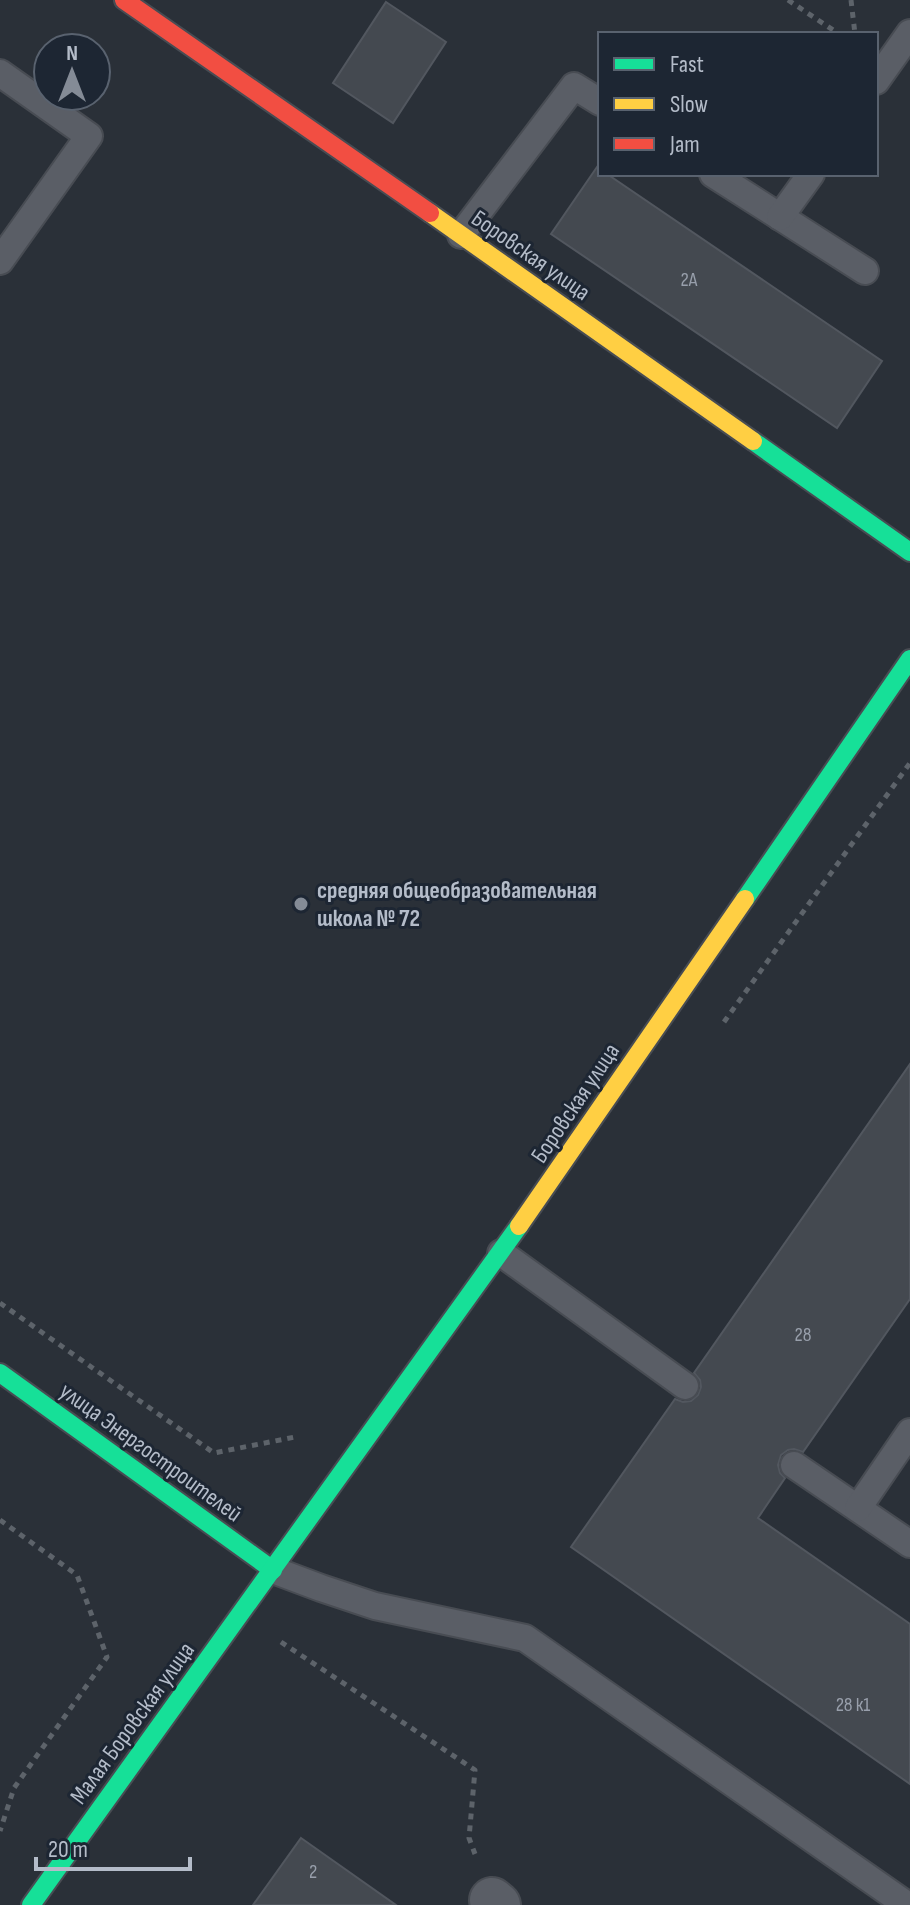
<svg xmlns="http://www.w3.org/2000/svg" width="910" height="1905" viewBox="0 0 910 1905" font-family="'Sofia Sans Condensed',sans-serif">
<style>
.building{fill:#444950;stroke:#52575f;stroke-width:2}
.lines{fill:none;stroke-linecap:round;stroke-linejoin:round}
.lane-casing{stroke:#484c53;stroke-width:30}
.street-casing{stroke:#484c53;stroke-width:48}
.fast-casing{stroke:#484c53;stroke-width:22}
.slow-casing{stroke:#484c53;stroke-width:22}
.jam-casing{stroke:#484c53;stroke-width:22}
.path{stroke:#5d636a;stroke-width:5;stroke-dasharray:6 6;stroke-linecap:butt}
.lane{stroke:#5a5e66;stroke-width:26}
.street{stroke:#5a5e66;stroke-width:44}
.fast{stroke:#16e098;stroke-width:18}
.slow{stroke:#ffcf43;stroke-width:18}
.jam{stroke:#f24e42;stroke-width:18}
.poi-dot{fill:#848b96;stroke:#1d2633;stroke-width:3}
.labels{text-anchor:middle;stroke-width:6;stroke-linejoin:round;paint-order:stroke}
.number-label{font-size:20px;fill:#989fab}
.street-label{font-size:24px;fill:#b4bcc9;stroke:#1d2633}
.poi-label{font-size:24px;font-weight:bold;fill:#b4bcc9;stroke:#1d2633;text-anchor:start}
</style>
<rect width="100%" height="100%" fill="#2a3038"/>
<!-- building -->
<g class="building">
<path d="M386 2 446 42 393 123 333 83Z"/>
<path d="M597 167 600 170V174H607L882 361 837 428 551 234Z"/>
<path d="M910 1064V1299L803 1452 794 1449 788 1450 781 1455 778 1465 780 1473 785 1478 758 1518 910 1624V1784L571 1547 675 1399 683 1402 691 1401 698 1395 701 1387 700 1380 694 1373Z"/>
<path d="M301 1838 396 1905H253Z"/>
</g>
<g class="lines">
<!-- lane casing -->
<g class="lane-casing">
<g id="lane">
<path d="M0 73 89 136 0 261"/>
<path d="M876 81 910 33"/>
<path d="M713 174 865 271"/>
<path d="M780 217 811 174"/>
<path d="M461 235 574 86 600 102"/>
<path d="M501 1253 685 1386"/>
<path d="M794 1465 910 1544"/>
<path d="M858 1508 910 1432"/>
<path d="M273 1570 321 1588 375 1606 525 1638 907 1905"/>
</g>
</g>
<!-- street casing -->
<g class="street-casing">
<path id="street" d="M492 1900 498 1905"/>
</g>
<!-- fast casing -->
<g class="fast-casing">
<g id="fast">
<path d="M753 441 910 552"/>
<path d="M745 899 910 659"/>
<path d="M0 1373 273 1570"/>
<path d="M31 1905 519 1226"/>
</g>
</g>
<!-- slow casing -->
<g class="slow-casing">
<g id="slow">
<path d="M430 213 753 441"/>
<path d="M519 1226 745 899"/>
</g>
</g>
<!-- jam casing -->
<g class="jam-casing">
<path id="jam" d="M124 0 430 213"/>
</g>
<!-- path -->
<g class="path">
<path d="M788 0 839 34"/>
<path d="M851 0 855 34"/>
<path d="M724 1022 910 763"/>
<path d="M0 1303 214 1453 295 1437"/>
<path d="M0 1520 77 1575 107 1657 14 1788 0 1831"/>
<path d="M281 1642 475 1770 469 1838 475 1854"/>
</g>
<!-- lane -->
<use href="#lane" class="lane"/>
<!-- street -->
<use href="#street" class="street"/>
<!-- fast -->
<use href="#fast" class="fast"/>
<!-- slow -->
<use href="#slow" class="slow"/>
<!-- jam -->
<use href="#jam" class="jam"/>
</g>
<!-- markers -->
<circle class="poi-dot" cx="301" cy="904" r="8"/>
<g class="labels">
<!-- number labels -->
<g class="number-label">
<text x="689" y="286">2А</text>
<text x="803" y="1341">28</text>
<text x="853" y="1711">28 к1</text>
<text x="313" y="1878">2</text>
</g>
<!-- street labels -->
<g class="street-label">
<text transform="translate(531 255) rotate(35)" y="8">Боровская улица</text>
<text transform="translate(575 1103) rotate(-56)" y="8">Боровская улица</text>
<text transform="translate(151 1452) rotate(36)" y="8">улица Энергостроителей</text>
<text transform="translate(132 1723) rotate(-54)" y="8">Малая Боровская улица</text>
</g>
<!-- poi labels -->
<g class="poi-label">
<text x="317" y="898">средняя общеобразовательная<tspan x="317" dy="28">школа № 72</tspan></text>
</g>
</g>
<!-- legend -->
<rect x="598" y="32" width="280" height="144" fill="#1d2633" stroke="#59626f" stroke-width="2"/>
<rect x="614" y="58" width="40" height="12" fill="#16e098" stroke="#59626f" stroke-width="2"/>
<text x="670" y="72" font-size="24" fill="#b4bcc9">Fast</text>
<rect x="614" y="98" width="40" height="12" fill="#ffcf43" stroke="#59626f" stroke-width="2"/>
<text x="670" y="112" font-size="24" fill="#b4bcc9">Slow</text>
<rect x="614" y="138" width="40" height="12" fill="#f24e42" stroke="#59626f" stroke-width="2"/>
<text x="670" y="152" font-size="24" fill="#b4bcc9">Jam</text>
<!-- north arrow -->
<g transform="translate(72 72)"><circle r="38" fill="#1d2633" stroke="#59626f" stroke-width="2"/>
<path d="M0-6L14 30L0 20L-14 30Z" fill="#848b96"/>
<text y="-12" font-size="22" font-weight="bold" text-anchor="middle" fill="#b4bcc9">N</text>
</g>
<!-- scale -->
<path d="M36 1857v12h154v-12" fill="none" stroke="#b4bcc9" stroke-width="4"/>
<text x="48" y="1857" font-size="24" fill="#b4bcc9" stroke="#1d2633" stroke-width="6" paint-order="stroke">20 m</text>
</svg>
